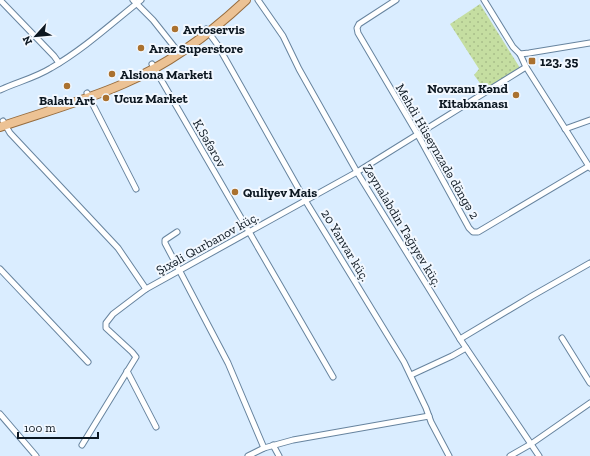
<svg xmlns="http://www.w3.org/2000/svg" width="590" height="456" viewBox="0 0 590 456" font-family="'Zilla Slab',serif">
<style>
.grass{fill:url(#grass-dots)}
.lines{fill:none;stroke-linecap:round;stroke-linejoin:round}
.minor-casing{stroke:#67849f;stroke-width:7}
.primary-casing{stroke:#966c3e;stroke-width:10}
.minor{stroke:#fff;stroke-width:5}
.primary{stroke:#ecc294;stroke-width:8}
.poi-dot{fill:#aa712f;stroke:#f2f8ff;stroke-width:1.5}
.labels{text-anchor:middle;stroke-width:4;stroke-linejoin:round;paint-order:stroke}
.poi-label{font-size:13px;font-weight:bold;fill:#0c1721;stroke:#f2f8ff;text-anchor:start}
.street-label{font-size:13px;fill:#0c1721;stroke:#f2f8ff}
</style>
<defs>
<pattern id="grass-dots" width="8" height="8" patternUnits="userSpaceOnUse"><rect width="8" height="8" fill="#c5dea1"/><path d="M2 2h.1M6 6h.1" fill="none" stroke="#a8be8a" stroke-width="1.8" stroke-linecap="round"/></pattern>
</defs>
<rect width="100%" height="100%" fill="#daedff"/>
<!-- grass -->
<path class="grass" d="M480 4 520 68 485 90 474 75 479 69 450 24Z"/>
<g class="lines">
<!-- minor casing -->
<g class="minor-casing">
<g id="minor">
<path d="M0 0 54 56 59 63"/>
<path d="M133 0 153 20 176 49"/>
<path d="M258 0 283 36 299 69 357 172 460 339 539 456"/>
<path d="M396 0 359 24 357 28 358 33 418 135 469 228 473 232H478L589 166"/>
<path d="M484 0 513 47 520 54 526 67 590 168"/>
<path d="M206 29 217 44 305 200 404 362 426 408 431 422 449 456"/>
<path d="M520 54 529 53 590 43"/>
<path d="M152 64 333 377"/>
<path d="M0 90C17 82 35 78 51 68 84 49 112 23 141 0"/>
<path d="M87 93 136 189"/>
<path d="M3 121 10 133 118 248 146 289"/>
<path d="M565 129 590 120"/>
<path d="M177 232 165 240V243L228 363 264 448"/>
<path d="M0 269 88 362"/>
<path d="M562 338 590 383"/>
<path d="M460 339 532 296 590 263"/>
<path d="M127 371 156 427"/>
<path d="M411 375 452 356 466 348"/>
<path d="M0 414 36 456"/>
<path d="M82 445 136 357 132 352 106 328V323L113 314 146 289 357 172 526 67"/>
<path d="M273 445 279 456"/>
<path d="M248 456 264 448 293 440 429 416"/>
<path d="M510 456 531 444 590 403"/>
</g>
</g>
<!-- primary casing -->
<g class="primary-casing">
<path id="primary" d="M0 127C41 113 84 101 123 84 169 64 210 34 246 0"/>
</g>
<!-- minor -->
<use href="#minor" class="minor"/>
<!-- primary -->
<use href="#primary" class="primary"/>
</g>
<!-- markers -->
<g class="poi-dot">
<circle cx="175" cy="29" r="4"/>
<circle cx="141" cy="48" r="4"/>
<rect x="528" y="57" width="8" height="8" rx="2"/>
<circle cx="112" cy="74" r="4"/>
<circle cx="67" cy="86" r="4"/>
<circle cx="516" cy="95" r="4"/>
<circle cx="106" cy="98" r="4"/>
<circle cx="235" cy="192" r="4"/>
</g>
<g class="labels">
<!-- poi labels -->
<g class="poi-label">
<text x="183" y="34">Avtoservis</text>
<text x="149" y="53">Araz Superstore</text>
<text x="540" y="66">123, 35</text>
<text x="120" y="79">Alsiona Marketi</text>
<text x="508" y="93" text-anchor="end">Novxanı Kənd<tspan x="508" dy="15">Kitabxanası</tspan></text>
<text x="114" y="103">Ucuz Market</text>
<text x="67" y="105" text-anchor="middle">Balatı Art</text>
<text x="243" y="197">Quliyev Mais</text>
</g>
<!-- street labels -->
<g class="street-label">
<text transform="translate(210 143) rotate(60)" y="5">K.Səfərov</text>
<text transform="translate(438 151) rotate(60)" y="5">Mehdi Hüseynzadə döngə 2</text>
<text transform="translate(403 225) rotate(59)" y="5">Zeynalabdin Tağıyev küç.</text>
<text transform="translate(207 243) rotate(-29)" y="5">Şıxəli Qurbanov küç.</text>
<text transform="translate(346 245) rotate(59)" y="5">20 Yanvar küç.</text>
</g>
</g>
<!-- north arrow -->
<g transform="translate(36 36) rotate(243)" stroke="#f2f8ff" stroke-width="3" paint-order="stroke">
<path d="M0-3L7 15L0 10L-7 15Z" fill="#0c1721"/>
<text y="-6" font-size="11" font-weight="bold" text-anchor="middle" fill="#0c1721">N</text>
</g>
<!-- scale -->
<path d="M18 432v6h80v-6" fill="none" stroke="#0c1721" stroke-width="2"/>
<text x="24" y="432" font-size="12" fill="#0c1721" stroke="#f2f8ff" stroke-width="3" paint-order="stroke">100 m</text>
</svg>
